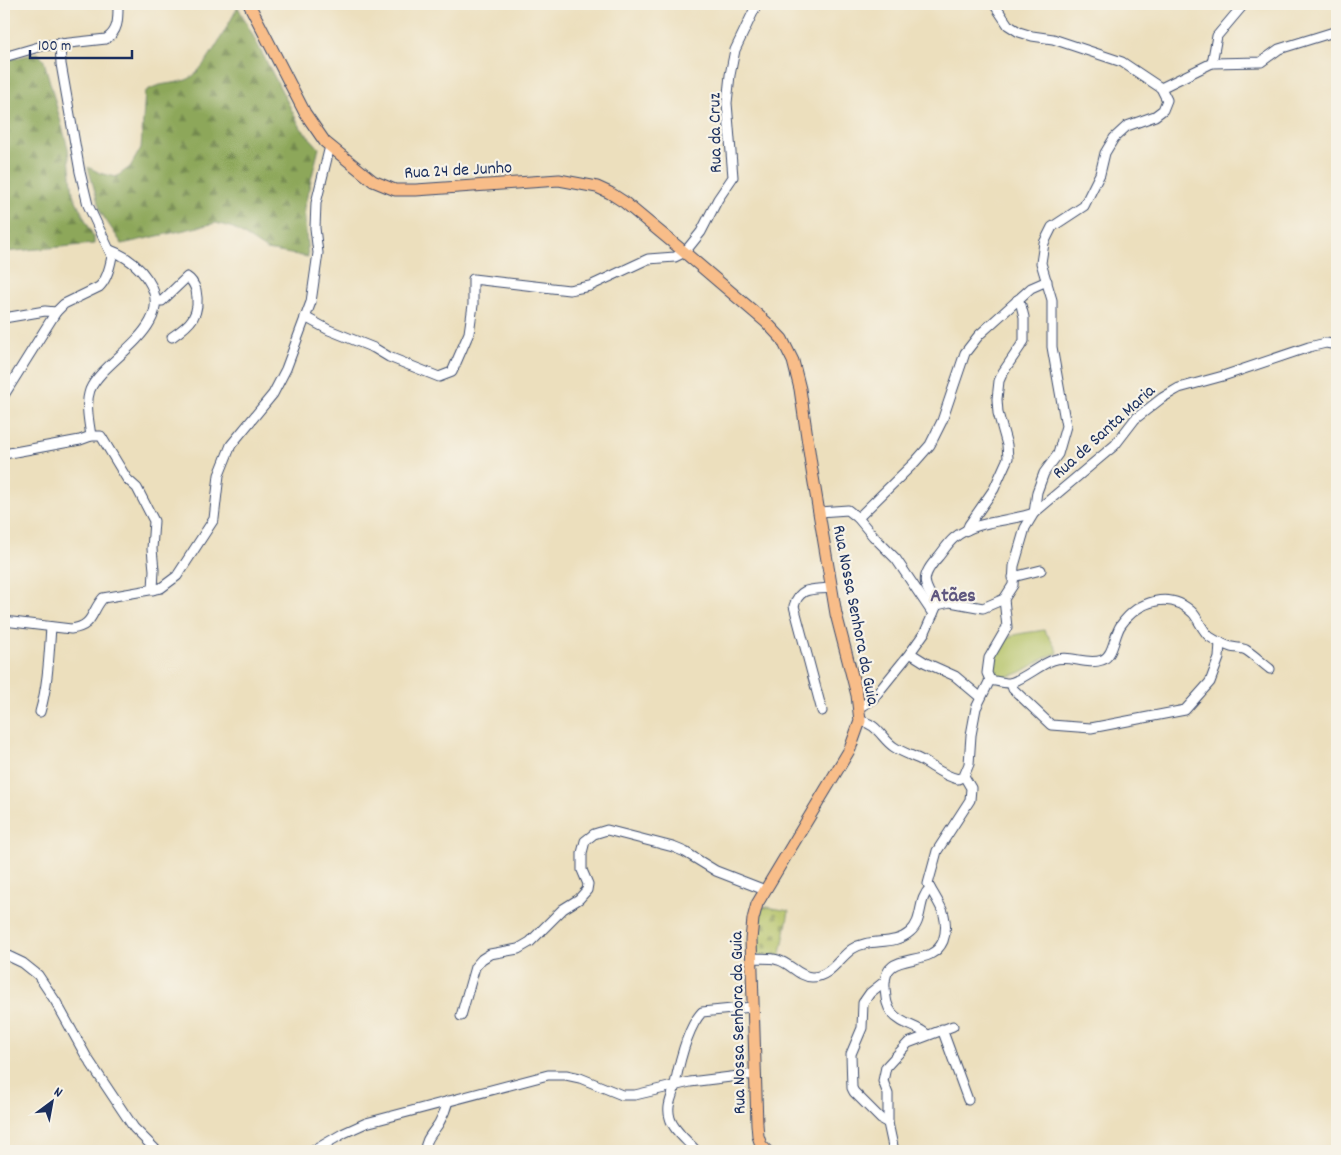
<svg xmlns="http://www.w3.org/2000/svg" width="1341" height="1155" viewBox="0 0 1341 1155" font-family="Dekko,sans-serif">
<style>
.forest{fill:url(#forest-firs);stroke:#546b5c}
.cemetery{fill:url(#cemetery-stones);stroke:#667861}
.park{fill:#b2c164;stroke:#667861}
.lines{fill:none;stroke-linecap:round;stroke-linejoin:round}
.minor-casing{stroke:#3a496c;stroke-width:11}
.major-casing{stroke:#3a496c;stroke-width:13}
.minor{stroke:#fff;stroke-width:9}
.major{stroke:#f8bd89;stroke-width:11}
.labels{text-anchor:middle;stroke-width:4.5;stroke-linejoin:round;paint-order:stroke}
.street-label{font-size:18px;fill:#1b2f5e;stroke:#f7f3e8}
.quarter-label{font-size:20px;font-weight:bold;fill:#605880;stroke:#f7f3e8}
</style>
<defs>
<pattern id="forest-firs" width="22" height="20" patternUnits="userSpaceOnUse" patternTransform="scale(1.25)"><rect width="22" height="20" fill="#8da75a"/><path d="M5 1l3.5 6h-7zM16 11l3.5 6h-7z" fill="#72884e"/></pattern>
<pattern id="cemetery-stones" width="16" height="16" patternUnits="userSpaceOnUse" patternTransform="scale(1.25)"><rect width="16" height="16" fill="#b2c164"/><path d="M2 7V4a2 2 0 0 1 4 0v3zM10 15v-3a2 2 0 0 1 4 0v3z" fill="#909d56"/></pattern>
</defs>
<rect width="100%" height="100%" fill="#f7f3e8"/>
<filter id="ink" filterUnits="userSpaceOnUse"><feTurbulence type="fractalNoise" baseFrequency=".02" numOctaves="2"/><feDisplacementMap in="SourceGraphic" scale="10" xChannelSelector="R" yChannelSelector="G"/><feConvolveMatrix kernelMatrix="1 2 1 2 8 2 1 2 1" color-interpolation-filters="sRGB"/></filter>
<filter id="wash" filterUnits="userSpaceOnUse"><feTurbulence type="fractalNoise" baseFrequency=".0096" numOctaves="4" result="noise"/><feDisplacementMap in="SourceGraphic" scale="20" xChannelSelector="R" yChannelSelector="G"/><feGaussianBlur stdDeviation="1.12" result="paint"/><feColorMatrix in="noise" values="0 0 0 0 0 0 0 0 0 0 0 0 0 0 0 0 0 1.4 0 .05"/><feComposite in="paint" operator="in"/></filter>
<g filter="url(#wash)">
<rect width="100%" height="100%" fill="#ecdfbd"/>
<!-- forest -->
<g class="forest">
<path d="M238 7 301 128 319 148 304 208 308 257 267 250 233 228 216 223 122 244 101 213 88 167 100 173 116 177 130 167 141 148 145 92C158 82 171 85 186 80 203 75 228 24 238 7Z"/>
<path d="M38 53 44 61 68 148 73 194 94 238V244L4 252V61Z"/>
</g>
<!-- cemetery -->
<path class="cemetery" d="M762 906 789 911 780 959 756 955 754 951Z"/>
<!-- park -->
<path class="park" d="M1044 630 1052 641 1058 653C1040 657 1027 673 1009 676 981 681 995 648 1006 639 1013 633 1035 632 1044 630Z"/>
</g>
<g filter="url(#ink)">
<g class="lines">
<!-- minor casing -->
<g class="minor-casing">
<g id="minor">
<path d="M994 4 1008 25 1019 32 1032 36 1053 39 1122 62 1161 88 1167 100 1163 110 1155 116 1127 126 1114 138 1105 153 1100 174 1084 206 1052 227 1044 243 1041 263 1052 300V347L1066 426 1058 454 1044 473 1037 492 1034 513 1025 528 1014 566 1013 585 1004 599 1007 627 989 658 987 673 990 680C996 681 1003 683 1009 683 1019 682 1041 664 1053 660 1069 654 1087 666 1102 660 1114 656 1114 634 1121 625 1138 601 1170 590 1193 613 1199 620 1203 632 1210 637 1216 641 1225 645 1231 647 1236 648 1242 648 1246 650 1254 655 1262 663 1270 669"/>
<path d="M4 57 42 46 106 39C119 31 118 18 118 4"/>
<path d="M1212 63 1261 62 1279 49 1337 31"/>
<path d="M1161 88 1212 63 1217 36 1244 4"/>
<path d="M156 301H162L187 277C192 280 194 284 196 290 201 315 191 324 172 337"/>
<path d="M305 317 329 330 374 348 389 357 439 377 452 372 469 333 473 305V279L569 290 590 286 648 259 675 257 685 252 701 232 718 199 733 177 727 103 730 75 735 50 757 4"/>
<path d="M4 318 45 311 56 312"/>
<path d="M4 395 56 312 64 304 99 287C107 280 110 267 112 256L88 205 80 172 61 64 60 43"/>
<path d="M91 436C89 422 85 404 90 390 104 357 179 327 148 280 139 266 126 256 110 250"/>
<path d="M4 454 80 440 91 436H101L127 479 137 488 154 521 152 549 154 570 153 590"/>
<path d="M819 512 848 510 858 518 873 536 896 559 933 614"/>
<path d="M858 518 915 462 930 445 942 421 965 353 979 335 1031 288 1047 281"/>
<path d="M967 530 969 525 994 489 1008 458 1007 445 998 413 997 399 999 381 1003 372 1024 341V317L1021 305 1017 300"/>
<path d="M1013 577 1041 570"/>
<path d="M937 605 950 602 983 608 1004 599"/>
<path d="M4 621 71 629C94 626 90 613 103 598L161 588 177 576 214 519 219 475 231 445 273 394 286 369 311 302 318 253 315 228 316 203 330 146"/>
<path d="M910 653 926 663 955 676 980 697"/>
<path d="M1011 683 1013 689 1051 725 1091 728 1185 710 1210 682 1219 658 1220 642"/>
<path d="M858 708 872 700 910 653 925 632 937 605C922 583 920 577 939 556 944 550 948 543 954 538 976 520 1008 522 1034 513L1115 445 1135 419 1162 398 1172 392 1179 388 1223 376 1309 347 1326 343 1337 345"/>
<path d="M822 711 794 606C800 586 813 590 831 588"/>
<path d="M40 712C48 685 49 655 51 627"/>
<path d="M860 721C877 723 882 739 894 747 903 753 914 756 923 761 935 768 944 776 958 779L964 776 969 764 971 735 976 708 990 680"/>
<path d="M4 954 23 963 38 975 56 1002 86 1056 134 1128 157 1151"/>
<path d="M751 958C759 959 770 957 778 960 790 963 799 977 812 977 830 977 839 958 852 949 870 937 893 947 910 932 924 920 917 900 930 888"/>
<path d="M885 981 870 993 863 1003 862 1028 851 1054 852 1088 854 1092 881 1119 888 1123"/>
<path d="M461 1016 475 967 482 959 490 954 518 949 530 942 563 909 579 899 587 890 588 884 582 870V853L585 841 594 834 607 830 673 847 685 852 716 871 765 890"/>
<path d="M942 1029 968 1100"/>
<path d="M927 1035C920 1026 901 1025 892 1013 886 1005 886 998 885 988 882 947 930 971 943 941 946 933 946 923 944 915 941 905 933 894 928 884L937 851 970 800 971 788 964 776"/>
<path d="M313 1151 344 1133 366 1123 548 1075H566L580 1078 622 1095H635L690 1082 755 1074"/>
<path d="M425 1151C425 1139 433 1133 439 1123 443 1116 446 1109 448 1101"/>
<path d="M696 1151C688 1141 673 1130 670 1118 666 1105 673 1097 675 1084 679 1064 687 1028 702 1012L752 1007"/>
<path d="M894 1151 888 1123V1094L883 1081 886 1067 908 1043 953 1026"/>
</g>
</g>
<!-- major casing -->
<g class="major-casing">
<path id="major" d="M249 4 305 113 325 142 373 181 395 190H416L559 180 597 187 610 193 624 202 677 246 766 322 782 339 793 361 800 389 812 471 836 614 857 695 860 721 850 749 757 904 753 919 751 940 757 1124 758 1136 761 1145 767 1151"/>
</g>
<!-- minor -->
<use href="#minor" class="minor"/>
<!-- major -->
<use href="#major" class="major"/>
</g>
</g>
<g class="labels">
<!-- street labels -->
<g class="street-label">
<text transform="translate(714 133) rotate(-91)" y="6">Rua da Cruz</text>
<text transform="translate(458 169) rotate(-3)" y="6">Rua 24 de Junho</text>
<text transform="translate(1103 431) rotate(-42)" y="6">Rua de Santa Maria</text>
<text transform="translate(857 615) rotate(79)" y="6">Rua Nossa Senhora da Guia</text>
<text transform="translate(737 1023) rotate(-91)" y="6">Rua Nossa Senhora da Guia</text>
</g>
<!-- quarter labels -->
<g class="quarter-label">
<text x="953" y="601">Atães</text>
</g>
</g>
<!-- margin -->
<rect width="1341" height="1155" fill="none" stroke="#f7f3e8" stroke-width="20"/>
<!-- north arrow -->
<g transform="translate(52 1102) rotate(32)" stroke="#f7f3e8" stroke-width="4" paint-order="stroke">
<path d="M0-4L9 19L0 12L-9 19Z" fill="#1b2f5e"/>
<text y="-8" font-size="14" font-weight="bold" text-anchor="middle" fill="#1b2f5e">N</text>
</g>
<!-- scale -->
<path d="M30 50v8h102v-8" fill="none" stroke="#1b2f5e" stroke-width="2.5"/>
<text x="38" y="50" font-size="15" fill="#1b2f5e" stroke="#f7f3e8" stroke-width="4" paint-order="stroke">100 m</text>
</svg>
